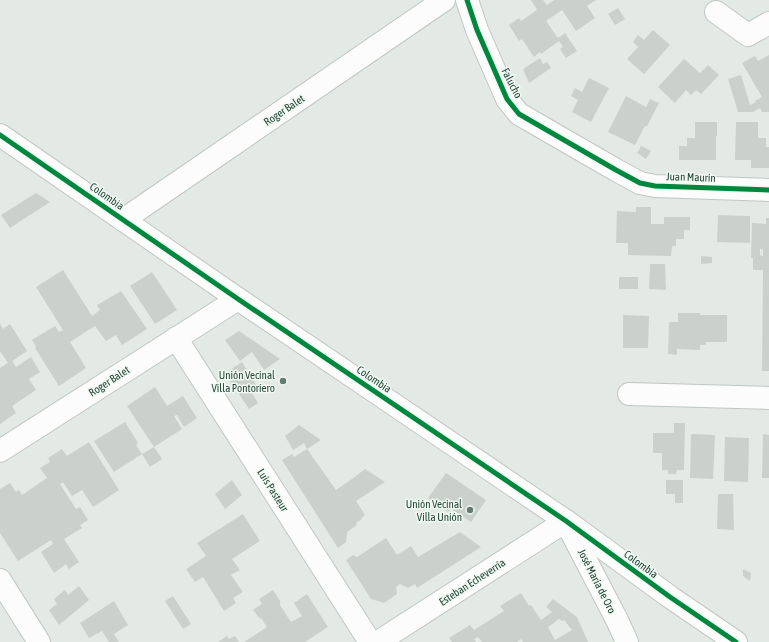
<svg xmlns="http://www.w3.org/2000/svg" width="769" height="642" viewBox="0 0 769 642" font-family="'Asap Condensed',sans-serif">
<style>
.building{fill:#cad1cd;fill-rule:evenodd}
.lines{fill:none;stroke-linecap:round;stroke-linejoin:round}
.street-casing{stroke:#c0c7c3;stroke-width:24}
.street{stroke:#fbfcfb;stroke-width:22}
.cycleway-casing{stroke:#f1f9f3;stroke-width:8}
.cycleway{stroke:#00873e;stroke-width:5}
.poi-dot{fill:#637b70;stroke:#f1f9f3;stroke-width:1.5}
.labels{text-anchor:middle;stroke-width:3;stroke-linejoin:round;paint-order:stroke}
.street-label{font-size:11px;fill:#1e3f31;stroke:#f1f9f3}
.poi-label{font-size:11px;fill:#1e3f31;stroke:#f1f9f3;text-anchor:end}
</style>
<rect width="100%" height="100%" fill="#e3eae6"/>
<!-- building -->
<g class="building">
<path d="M531 0H543L547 5 554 0H596L587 6 595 18 576 31 562 10 546 21 558 38 565 33 577 51 566 58 560 49 563 47 559 41 541 54 540 52 534 57 522 39 519 41 509 25 519 18 521 21 537 10Z"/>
<path d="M618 8 625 19 615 25 608 14Z"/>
<path d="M653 30 670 45 644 74 627 59 638 47 633 42 638 35 644 40Z"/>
<path d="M769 55V112H762L760 108 753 112H738L728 79 741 75 750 105 756 102 755 101 762 97 742 63 755 56 758 61Z"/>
<path d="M540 58 543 64 547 62 551 68 529 83 523 69Z"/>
<path d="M684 59 700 73 708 65 719 75 701 94 696 90 691 95 686 90 675 103 658 87Z"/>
<path d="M589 78 609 88 591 122 572 112 578 100 571 96 575 88 582 92Z"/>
<path d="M626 96 646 107 650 99 659 103 647 126H645L635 145 608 132Z"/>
<path d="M695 122H717V136H716V160H679V146H687V138H695Z"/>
<path d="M736 122H758V138H766V147H769V168H751V160H735Z"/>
<path d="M641 146 651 151 646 159 637 153Z"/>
<path d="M36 193 50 202 10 228 1 215Z"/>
<path d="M636 207H651V224H664V217H690V230H684V239H676V246H672L671 256 628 255V243H616L617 211 636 212Z"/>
<path d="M718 215 750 216V243L717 242Z"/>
<path d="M766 218H769V371H762L763 270H753V258H751L752 223 766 224ZM760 249H763V256L760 255Z"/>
<path d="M701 256 712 257V263L701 264Z"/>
<path d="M650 264H665L666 290 649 289Z"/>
<path d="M63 270 92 316 100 310 97 305 121 291 147 329 122 345 116 335 106 341 95 326 70 342 86 368 59 386 35 348 36 347 32 340 55 326 59 332 63 330 36 287Z"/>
<path d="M152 272 177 310 155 324 130 286Z"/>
<rect x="619" y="277" width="19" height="12"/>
<path d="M678 313H700V315H727V342H706V345H700V350L677 349V355L668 354 669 322H678Z"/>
<path d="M623 315 649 316 648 348H623Z"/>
<path d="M0 324 3 329 10 324 27 351 12 361 16 367 31 357 40 372 29 379 36 390 12 406 16 413 0 424V368L8 363 0 351Z"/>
<path d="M239 331 280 359 264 370 252 352 240 361 225 340Z"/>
<path d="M242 362 257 386 250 390 258 403 249 409 225 373Z"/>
<path d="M155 387 167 406 183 396 197 418 184 427 177 415 174 416 182 429 154 447 162 459 150 467 142 454 114 472 94 441 125 422 138 443 136 445 142 454 154 447 127 406Z"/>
<path d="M674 423H685L684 470H677L676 474H668V470H662V453H653V433H674Z"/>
<path d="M299 425 321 440 307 449 304 443 293 450 285 436Z"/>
<path d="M691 434 715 435 713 479 690 478Z"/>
<path d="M763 434 769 435V478H762Z"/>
<path d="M725 437 749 438 748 482 724 481Z"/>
<path d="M89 442 119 490 93 507 82 490 72 496 63 482 60 484 76 509 80 507 88 520 80 525 82 528 64 539 79 562 69 569 66 564 54 573 41 552 53 544 51 540 18 561 0 533V489L10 483 16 492 19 490 22 495 47 478 40 468 50 462 48 458 62 449 67 456Z"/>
<path d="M307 449 336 490 352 479 365 469 385 482 356 501 365 515 361 518 362 519 356 523 357 525 347 532 346 542 338 548 282 460 292 454 294 457Z"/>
<path d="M446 473 486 500 471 522 451 509 448 512 428 498Z"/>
<path d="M232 480 242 495 225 509 215 494Z"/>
<path d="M666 480H683V503H675V494H666Z"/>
<path d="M718 494H733L734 530 717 529Z"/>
<path d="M243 514 260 541 232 559 240 570 231 575 243 592 233 598 236 603 224 611 203 577 195 582 186 569 206 556 197 543Z"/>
<path d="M460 532 481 547 417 588 415 584 408 588 400 584 396 587 397 594 384 603 371 599 346 560 353 555 357 557 386 538 397 555 411 546 418 557Z"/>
<path d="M743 569 751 573 750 581 743 576Z"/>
<path d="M79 586 89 600 59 625 49 610 57 604 54 599 65 590 68 595Z"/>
<path d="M273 590 280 601V605L291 622 302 616 294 603 307 594 328 627 305 642H244L267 627 261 618 260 619 253 610 262 604 259 599Z"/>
<path d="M521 593 529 606 531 605 541 620 552 612 546 607 553 599 577 617 588 642H523L521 639 517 642H482L478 637 474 639 476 642H452L449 638 470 625 474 630 504 611 500 606ZM559 619 562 621 564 620 572 630 555 640 548 627Z"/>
<path d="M173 596 191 624 183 629 165 601Z"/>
<path d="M114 601 128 625 114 634 119 642H109L102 631 89 638 80 623Z"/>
<path d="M227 636 229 639 235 636 239 642H218Z"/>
</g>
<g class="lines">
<!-- street casing -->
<g class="street-casing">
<g id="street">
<path d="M467 0 477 30 507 99 519 114 616 170 640 183 655 186 769 190"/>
<path d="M716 12 748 35 769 23"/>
<path d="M0 135 238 299 566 521 670 597 736 642"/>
<path d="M123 220 444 0"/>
<path d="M176 338 370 642"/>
<path d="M629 394 769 398"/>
<path d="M0 451 238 299"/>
<path d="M568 526 617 620 627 642"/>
<path d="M0 580 39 642"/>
<path d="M378 642 566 521"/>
</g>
</g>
<!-- street -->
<use href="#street" class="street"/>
<!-- cycleway casing -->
<g class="cycleway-casing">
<g id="cycleway">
<path d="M467 0 477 30 507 99 519 114 616 170 640 183 655 186 769 190"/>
<path d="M0 135 238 299 566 521 670 597 736 642"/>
</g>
</g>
<!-- cycleway -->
<use href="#cycleway" class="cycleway"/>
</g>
<!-- markers -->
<g class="poi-dot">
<circle cx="283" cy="381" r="4"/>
<circle cx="470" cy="510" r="4"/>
</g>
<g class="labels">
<!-- street labels -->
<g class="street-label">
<text transform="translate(512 83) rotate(63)" y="4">Falucho</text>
<text transform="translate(284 110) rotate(-34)" y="4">Roger Balet</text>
<text transform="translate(691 177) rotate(2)" y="4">Juan Maurín</text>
<text transform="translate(107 196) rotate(35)" y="4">Colombia</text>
<text transform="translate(374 379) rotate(34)" y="4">Colombia</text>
<text transform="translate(109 381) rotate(-33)" y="4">Roger Balet</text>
<text transform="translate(273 490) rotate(58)" y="4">Luis Pasteur</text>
<text transform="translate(641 564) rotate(36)" y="4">Colombia</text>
<text transform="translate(597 581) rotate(63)" y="4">José María de Oro</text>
<text transform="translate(472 582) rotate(-33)" y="4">Esteban Echeverría</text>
</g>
<!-- poi labels -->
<g class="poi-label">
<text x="275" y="379">Unión Vecinal<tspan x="275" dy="13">Villa Pontoriero</tspan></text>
<text x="462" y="508">Unión Vecinal<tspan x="462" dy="13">Villa Unión</tspan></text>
</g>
</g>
</svg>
